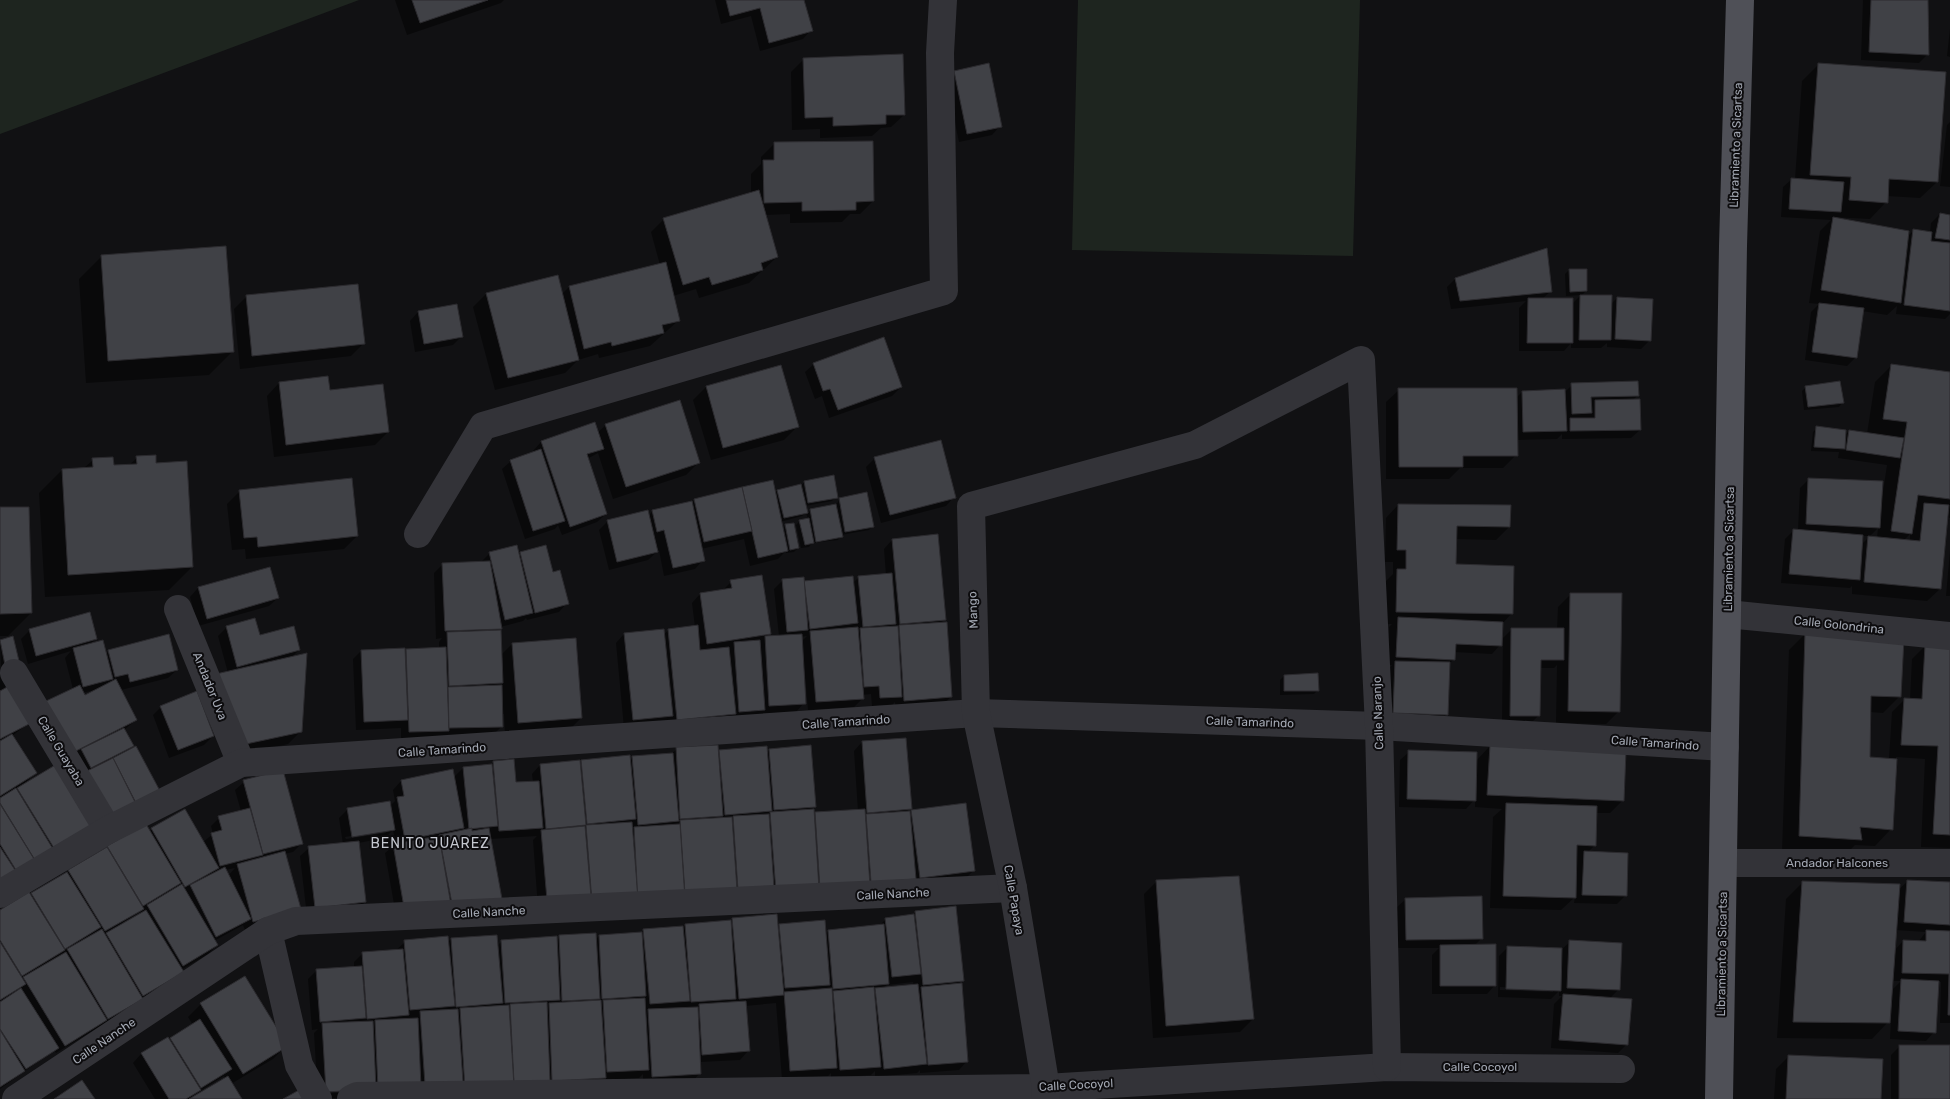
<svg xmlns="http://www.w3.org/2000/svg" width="1950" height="1099" viewBox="0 0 1950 1099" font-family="Rubik,sans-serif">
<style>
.green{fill:#1e251f}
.shadow{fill:#0007;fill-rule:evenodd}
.building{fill:#404146;stroke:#2c2b2f}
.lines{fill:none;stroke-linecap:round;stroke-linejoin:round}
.minor{stroke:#333338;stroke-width:28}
.primary{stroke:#4f5057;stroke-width:28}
.labels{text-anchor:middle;stroke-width:4;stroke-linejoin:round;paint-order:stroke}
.street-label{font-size:12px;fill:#a3a8b3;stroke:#0d0c0e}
.neighbourhood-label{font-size:14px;letter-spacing:1px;fill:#c4c7cf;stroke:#0d0c0e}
</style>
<rect width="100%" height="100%" fill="#111113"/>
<!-- green -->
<g class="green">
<path d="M0 0H359L0 134Z"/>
<path d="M1078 0H1360L1353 256 1072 250Z"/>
</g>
<!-- shadow -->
<g class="shadow">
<path d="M395 0H504L501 3 407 35Z"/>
<path d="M715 0H803L811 30 803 39 760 51 751 16 721 24Z"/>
<path d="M1863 0H1927L1928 54 1919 63 1861 60Z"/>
<path d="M1950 29V57L1947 56Z"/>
<path d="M804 59 904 115 891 127 881 128 872 136 820 138V129L792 130 791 72Z"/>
<path d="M1818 65 1937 182 1920 198 1887 196 1886 202 1870 219 1832 217V218L1908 232 1907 237 1913 231 1930 233 1931 223 1940 214 1950 216V314L1945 319 1896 314 1897 306 1887 315 1862 311 1856 357 1847 366 1805 360 1811 312 1819 304 1809 303 1820 231 1831 220 1781 217 1783 187 1792 179H1795L1802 81Z"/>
<path d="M955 72 1000 126 992 135 959 142 946 80Z"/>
<path d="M1950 122V187L1940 186 1947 125Z"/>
<path d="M774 144 873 201 860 214H850L842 222 790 223V214L765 215 777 257 749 283 699 298 696 289 673 296 679 320 650 346 599 358 598 354 578 360 565 373 495 390 473 307 486 294 557 276 561 295 569 287 660 265 651 232 664 219 751 193V174L761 164V157Z"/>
<path d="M102 256 232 352 209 375 86 383 79 279Z"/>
<path d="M1569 270 1586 291 1581 296 1610 305 1617 298 1650 340 1641 349 1607 347V343L1601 348H1571V343L1564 351H1519V308L1526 301 1451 309 1447 287 1455 279 1551 291 1542 299 1572 304 1581 295 1566 296 1565 274Z"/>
<path d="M247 296 363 344 351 356 240 369 234 309Z"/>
<path d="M456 305 462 336 453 345 415 352 410 321 418 312Z"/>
<path d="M814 364 901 387 892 396 829 418 822 396 815 399 805 372Z"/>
<path d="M780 366 797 427 784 440 711 460 693 400 706 387Z"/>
<path d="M1891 366 1950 374V518L1947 517 1940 589 1927 601 1852 594V586L1850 588 1781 583 1785 539 1794 530H1798L1800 488 1809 479 1883 492 1887 465 1838 458 1839 452 1811 451 1813 432 1817 428 1844 436 1849 431 1867 434 1875 382ZM1878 528 1877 538 1869 537ZM1910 534V541L1904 540ZM1862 536H1870L1861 545Z"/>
<path d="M279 383 328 392 388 432 375 445 274 457 267 396Z"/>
<path d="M1572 385 1638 395 1632 401 1640 430 1631 438 1562 439V434L1557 439 1516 440V455L1503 468H1460L1449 479H1386V402L1399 390 1516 398 1522 392 1566 391Z"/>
<path d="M1806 387 1842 403 1839 407 1804 410 1802 391Z"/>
<path d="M594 424 597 433 606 425 699 462 686 475 613 499 598 453 587 459 606 514 597 522 562 535 558 525 555 529 525 539 502 469 511 461 534 453 533 451 541 442Z"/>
<path d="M137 458 155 464 192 567 169 590 45 597 39 493 62 470 84 468 93 460 113 467 128 466Z"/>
<path d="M875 458 954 497 946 506 881 523 866 467Z"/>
<path d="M805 482 836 497 832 501 805 506 807 514 811 510 836 505 840 499 873 526 869 530 841 535 838 540 812 543 809 547 801 548 796 525 800 521 808 519 806 513 802 516 780 522 782 529 786 526 798 548 794 552 786 553V551L778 559 750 566 744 539 701 549 703 560 695 569 664 576 659 550 648 560 609 570 599 530 608 521 648 516 653 511 691 504 695 500 775 493 777 491 800 486Z"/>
<path d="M240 491 357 536 344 549 246 559 245 549 232 550 227 504Z"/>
<path d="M1398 505 1509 527 1496 540 1455 539V566L1512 613 1502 624 1500 645 1492 654 1454 652V659L1448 665 1447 714 1438 723 1385 721 1387 671 1392 665H1388L1389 627 1392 624H1384V583L1393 574V562H1385L1386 518Z"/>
<path d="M0 509 31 613 8 636H0Z"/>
<path d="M892 540 944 620 940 624 951 697 942 705 896 709 895 702 892 705 872 706 871 694 862 695 863 698 854 707 808 710 805 675H803L804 703 796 712 760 714 755 718 624 728 616 643 624 634 664 635 668 630 695 627 692 603 700 594 722 591 731 582 770 633 766 637 779 636 774 589 783 580 852 584 859 577 886 575 884 549ZM807 636 801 642 800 637Z"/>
<path d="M1950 551V596H1946Z"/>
<path d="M520 553 552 573 567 603 559 612 527 620 526 618 523 621 500 627 497 632 501 655 512 644 581 718 568 731 505 735 504 714H501L502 726 493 735 401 740V728L356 730 353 659 361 651 404 653 407 650 439 649V642L442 638 436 639 434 573 443 564 481 562 489 554 518 555Z"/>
<path d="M269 568 278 598 269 606 198 626 190 597 198 588Z"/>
<path d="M1571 594 1619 711 1606 724 1556 723 1557 665 1554 668H1540L1539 715 1530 724H1502L1503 638 1512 629 1557 630 1558 607Z"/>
<path d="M227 627 299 650 291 658 301 731 288 744 233 756 228 673 218 636Z"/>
<path d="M30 630 96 638 90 645 106 654 109 651 177 670 168 678 121 690 136 720 124 730 132 746 127 751 158 791 101 824 62 761 73 689 65 658 71 651 28 664 21 639ZM95 690 84 696 82 693Z"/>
<path d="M1806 633 1900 696 1883 713 1870 712 1869 758 1889 759 1892 712 1905 699 1910 700 1912 659 1925 646 1950 647V848L1921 847 1925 759 1896 757 1891 829 1875 846 1855 845 1844 856 1782 852 1789 650Z"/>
<path d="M12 638 14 664 1 668 0 641Z"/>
<path d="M0 670 8 684 2 690 30 722 12 736 35 773 24 784 93 824 0 886Z"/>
<path d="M1284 676 1318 690 1314 694 1280 695V680Z"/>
<path d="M161 707 213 736 204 745 169 758 153 715Z"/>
<path d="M862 742 910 808 906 813 912 811 974 870 965 879 538 908 533 840 537 836 490 839 444 916 397 921 385 853 396 844 393 830 385 838 358 843 365 902 356 911 307 916 300 856 309 848 343 844 339 818 348 809 390 806 395 801 393 790 401 781 453 778 463 768 491 765 494 762 515 784 533 782 532 774 540 765 579 764 582 761H629L633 757 671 754 677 749 717 752 765 747 766 754 769 750 815 806 812 809 813 816 816 813 858 811 854 751ZM386 830V833L346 839 345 837Z"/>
<path d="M1490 746 1623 800 1610 813H1596L1594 846 1587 853 1625 896 1617 904 1574 903 1575 897 1561 910 1490 908 1493 817 1502 809 1475 807V799L1466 809 1399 807 1400 760 1409 752 1476 761Z"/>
<path d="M244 782 302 843 293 852 284 854 300 909 245 930 243 925 214 941 217 945 208 954 181 970 182 972 99 1027 56 1053 54 1050 0 1089V911L30 896 145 825 149 832 152 829 203 842 213 834 211 826 219 818 241 811 235 790ZM235 868 228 876 225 870ZM142 910 139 915 123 924 122 923Z"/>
<path d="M1157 881 1253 1019 1240 1032 1153 1038 1144 894Z"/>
<path d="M1908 881 1950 883V1023H1940L1941 982H1937L1934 1032 1926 1041 1890 1039 1892 1002H1890L1888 1022 1872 1039 1777 1038 1786 899 1803 882 1898 890ZM1895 930 1926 932 1918 942 1903 941 1894 951ZM1892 981H1901L1891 991Z"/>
<path d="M1406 899 1482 938 1474 946 1495 985 1487 994H1432V955L1439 948H1398L1397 907Z"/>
<path d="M916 912 962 980 958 985 967 1061 959 1070 920 1073V1070L917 1073 875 1077V1071L871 1075 831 1078V1073L828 1076 782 1079 776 1003 745 1006 748 1051 740 1060 700 1062V1073L692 1082 643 1085V1074L639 1078 318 1099 314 1033 318 1029 312 1030 308 979 316 971 354 968V962L362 954 395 951 405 942 447 943 451 939 496 936 497 946 502 941H556L560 937 595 940 599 936 641 933 644 930 729 922 732 919 777 929 780 925 825 934 828 931 879 926 886 919 912 916ZM913 982 914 986 883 988 887 985ZM320 1091H368L320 1094Z"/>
<path d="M1570 942 1618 990 1609 999 1627 1044 1618 1053 1551 1048 1554 1004 1562 996H1559V991L1551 999 1498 997 1499 956 1508 947 1562 949ZM1500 987 1553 989V992L1500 990Z"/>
<path d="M244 977 286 1046 273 1059 231 1084 240 1099H155L133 1063 141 1054 167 1039 168 1041 193 1025 188 1017 201 1004ZM224 1076 225 1079 193 1098 192 1096Z"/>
<path d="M1900 1046H1950V1099H1891V1055Z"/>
<path d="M1789 1056 1880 1099H1774L1776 1069Z"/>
</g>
<!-- building -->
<g class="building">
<path d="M412 0H488L420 23Z"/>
<path d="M726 0H804L813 31 769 43 760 8 730 16Z"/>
<path d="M1871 0H1928L1929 55 1869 52Z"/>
<path d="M903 54 905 115H886V124L833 126V117L805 118 803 58Z"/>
<path d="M989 63 1002 127 967 134 954 71Z"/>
<path d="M1818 63 1946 72 1938 182 1889 179 1888 203 1849 200 1851 177 1810 175Z"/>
<path d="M873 141 874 201 856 202V210L802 211V202L764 203 763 160H774V142Z"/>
<path d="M1791 178 1844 182 1841 212 1789 209Z"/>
<path d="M759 190 778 257 761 263 763 270 712 285 709 277 683 285 663 218Z"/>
<path d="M1940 213 1950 215V240L1935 238Z"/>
<path d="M1833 217 1909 231 1901 303 1821 290Z"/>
<path d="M1913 229 1932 232 1931 241 1950 243V311L1904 305Z"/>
<path d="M226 246 234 352 108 361 101 255Z"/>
<path d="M1547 248 1552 292 1460 301 1455 278Z"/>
<path d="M666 262 680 321 662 325 664 333 612 346 611 342 584 349 569 286Z"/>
<path d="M1569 269H1587V291L1570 292Z"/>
<path d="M558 275 579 360 508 378 486 293Z"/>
<path d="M358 284 365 344 252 356 246 295Z"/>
<path d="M1580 295H1612L1611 340H1579Z"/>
<path d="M1617 297 1653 299 1651 341 1615 339Z"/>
<path d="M1528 298H1573V343H1527Z"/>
<path d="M1819 303 1864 308 1857 358 1812 352Z"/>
<path d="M457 304 463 337 424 344 418 311Z"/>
<path d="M884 337 902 387 838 410 830 389 823 391 813 363Z"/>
<path d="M1891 364 1950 372V499L1918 495 1912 534 1891 531 1907 422 1883 419Z"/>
<path d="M781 365 799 427 723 448 706 386Z"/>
<path d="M328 376 330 390 383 384 389 432 286 445 279 382Z"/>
<path d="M1638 381 1639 396 1591 397 1592 413 1572 414 1571 383Z"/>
<path d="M1840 381 1844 403 1808 407 1805 386Z"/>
<path d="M1398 388H1517L1518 456H1463V467H1399Z"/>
<path d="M1565 389 1567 431 1523 432 1522 391Z"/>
<path d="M1640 399 1641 430 1570 431V418H1595V400Z"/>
<path d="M680 400 700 463 626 487 605 424Z"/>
<path d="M595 422 604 449 587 454 607 514 570 527 541 441Z"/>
<path d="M1816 426 1846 430 1845 449 1814 447Z"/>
<path d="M1849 430 1904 438 1900 458 1846 450Z"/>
<path d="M941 440 956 498 890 515 874 457Z"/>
<path d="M541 449 565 521 533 531 510 460Z"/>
<path d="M156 455V463L187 461 193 567 68 575 62 469 93 467 92 458 113 457 114 465 137 464 136 456Z"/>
<path d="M834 475 838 498 808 503 804 481Z"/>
<path d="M352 478 358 536 258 547 257 537 244 538 239 490Z"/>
<path d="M1808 478 1883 481 1880 528 1806 524Z"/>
<path d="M773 480 788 551 758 558 742 487Z"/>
<path d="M801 484 808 513 784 518 777 490Z"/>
<path d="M742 487 752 531 704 542 694 499Z"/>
<path d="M867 492 874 527 845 532 839 498Z"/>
<path d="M692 501 705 561 673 568 664 530 657 532 652 510Z"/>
<path d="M1924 503 1949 505 1941 589 1864 582 1868 536 1920 541Z"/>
<path d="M836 504 843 537 816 542 810 509Z"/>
<path d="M1398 504 1511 505 1510 527 1457 526 1456 564 1514 566 1513 614 1396 612 1397 569H1406V550H1397Z"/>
<path d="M0 507H29L32 613 0 614Z"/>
<path d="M648 510 658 552 617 562 607 520Z"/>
<path d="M809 518 814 543 805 545 799 520Z"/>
<path d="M794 523 799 548 790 550 785 524Z"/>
<path d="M1793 529 1863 535 1860 580 1789 574Z"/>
<path d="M938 534 946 620 900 624 892 539Z"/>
<path d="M517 545 533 613 505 620 489 552Z"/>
<path d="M546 545 553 572 560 570 569 604 535 613 520 552Z"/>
<path d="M490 561 502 629 445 631 442 563Z"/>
<path d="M270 567 279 598 207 619 198 587Z"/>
<path d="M892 573 896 624 863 627 858 576Z"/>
<path d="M762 575 771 634 707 644 700 593 732 588 730 580Z"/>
<path d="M853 576 858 623 810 629 804 581Z"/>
<path d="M804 577 808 630 787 632 782 579Z"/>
<path d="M1570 593H1622L1620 712 1568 711Z"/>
<path d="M90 612 97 639 36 656 29 629Z"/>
<path d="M1398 617 1503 622 1502 646 1456 644 1455 660 1396 657Z"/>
<path d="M255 618 260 635 294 626 300 650 237 667 226 626Z"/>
<path d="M947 622 952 697 904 701 899 625Z"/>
<path d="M698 625 700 650 729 647 736 714 677 720 668 629Z"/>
<path d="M898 626 902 697 880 698 879 686 864 687 860 628Z"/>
<path d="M858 627 864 699 816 702 810 631Z"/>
<path d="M1511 628H1564V660H1541L1540 716H1510Z"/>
<path d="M664 629 673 716 633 720 624 633Z"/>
<path d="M501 630 503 683 449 686 447 632Z"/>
<path d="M1805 632 1904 638 1901 697 1871 696 1870 757 1897 759 1893 830 1860 827 1862 840 1799 836Z"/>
<path d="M169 634 178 670 130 682 128 674 115 677 108 650Z"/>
<path d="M802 634 806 704 769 706 765 636Z"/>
<path d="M13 636 19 661 5 665 0 640Z"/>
<path d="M576 638 582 718 518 723 512 643Z"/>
<path d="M103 640 113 679 83 687 73 648Z"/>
<path d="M760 640 765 710 739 712 734 642Z"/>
<path d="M1925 645 1950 646V835L1933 834 1938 746 1901 745 1904 698 1922 699Z"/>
<path d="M446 647 449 731 409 732 406 649Z"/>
<path d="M405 648 408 720 364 722 361 650Z"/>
<path d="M307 653 302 732 246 744 216 674Z"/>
<path d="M1395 661 1450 662 1448 715 1393 713Z"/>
<path d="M1318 673 1319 691H1284V675Z"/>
<path d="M116 679 137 720 70 754 44 702 80 685 85 695Z"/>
<path d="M11 685 31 723 0 739V691Z"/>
<path d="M502 685 503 727 449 728 448 687Z"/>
<path d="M197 691 214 736 178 750 160 706Z"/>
<path d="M124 728 134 746 91 768 81 749Z"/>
<path d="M12 734 37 773 0 796V741Z"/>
<path d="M906 738 912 809 867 813 862 741Z"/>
<path d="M718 745 723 816 680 819 676 747Z"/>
<path d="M811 745 816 807 774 810 769 749Z"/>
<path d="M1490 745 1626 751 1624 801 1487 795Z"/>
<path d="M136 746 160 791 136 803 113 758Z"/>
<path d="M767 746 772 811 725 815 719 750Z"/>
<path d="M1408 750 1477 752 1476 801 1407 799Z"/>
<path d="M673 753 679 821 638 825 632 756Z"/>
<path d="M630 755 636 819 587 824 581 760Z"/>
<path d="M113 758 136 804 110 817 87 771Z"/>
<path d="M514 759 516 782 539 781 543 828 499 831 493 761Z"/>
<path d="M580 760 586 825 546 829 540 764Z"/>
<path d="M57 764 94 824 54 848 17 788Z"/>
<path d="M492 764 498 826 469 829 463 767Z"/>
<path d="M453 769 464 828 405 840 397 797 404 796 401 780Z"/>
<path d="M283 770 303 844 263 854 243 780Z"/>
<path d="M16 788 53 849 35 860 0 803V798Z"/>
<path d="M390 801 395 830 352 837 347 808Z"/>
<path d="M966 803 975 871 920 878 911 810Z"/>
<path d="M1506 803 1597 806 1596 846 1577 845 1576 898 1503 896Z"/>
<path d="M0 804 34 859 16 870 0 844Z"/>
<path d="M250 808 263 855 220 866 211 833 222 830 218 816Z"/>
<path d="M185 809 219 868 185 887 151 828Z"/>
<path d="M814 809 819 889 776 892 770 812Z"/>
<path d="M865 809 870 886 820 889 815 812Z"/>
<path d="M910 811 916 879 871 882 866 814Z"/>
<path d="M769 814 774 888 738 890 733 816Z"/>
<path d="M732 817 737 890 685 894 680 820Z"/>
<path d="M632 822 638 898 592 902 586 825Z"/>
<path d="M146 824 181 883 143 906 107 846Z"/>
<path d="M680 824 685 899 638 902 634 827Z"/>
<path d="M585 826 591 896 547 900 541 830Z"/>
<path d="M472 828V831L489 828 502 899 453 909 439 835Z"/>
<path d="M439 836 451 905 405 913 393 844Z"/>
<path d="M359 841 366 902 315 908 308 846Z"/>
<path d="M0 847 17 873 0 884Z"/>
<path d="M107 847 144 909 105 931 68 870Z"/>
<path d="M285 851 301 909 253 922 237 864Z"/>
<path d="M1584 851 1628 853 1627 896 1582 895Z"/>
<path d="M225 867 251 919 216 937 190 885Z"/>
<path d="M67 872 101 927 65 949 31 893Z"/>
<path d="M1239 876 1254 1019 1166 1026 1156 880Z"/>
<path d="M1907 880 1950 882V925L1904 922Z"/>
<path d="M1802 881 1900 884 1890 1023 1793 1022Z"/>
<path d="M182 884 218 945 183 966 147 905Z"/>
<path d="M29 892 65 950 22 976 0 940V910Z"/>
<path d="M1482 896 1483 939 1406 940 1405 898Z"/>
<path d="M956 906 964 981 923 985 915 911Z"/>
<path d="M146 910 184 972 143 996 106 933Z"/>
<path d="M777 914 784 995 739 999 732 918Z"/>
<path d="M914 914 921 974 892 977 885 918Z"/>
<path d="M731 920 736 999 691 1002 685 924Z"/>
<path d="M825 920 830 985 785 988 779 924Z"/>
<path d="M884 924 889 984 833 989 828 930Z"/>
<path d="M683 926 690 1001 650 1004 643 929Z"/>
<path d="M102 929 143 999 108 1019 67 949Z"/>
<path d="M1926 930 1950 931V1015H1948L1949 974 1902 973 1903 940 1926 941Z"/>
<path d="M642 932 646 996 602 999 599 935Z"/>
<path d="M596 933 600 999 562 1001 559 935Z"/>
<path d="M497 935 503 1003 456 1007 451 938Z"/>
<path d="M448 936 455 1006 410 1010 404 940Z"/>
<path d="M557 936 560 1000 505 1003 501 940Z"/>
<path d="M1569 940 1622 943 1620 990 1567 988Z"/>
<path d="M0 942 26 984 0 1000Z"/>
<path d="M1496 944V986H1440V945Z"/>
<path d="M1507 946 1562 948 1561 991 1506 989Z"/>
<path d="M403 949 409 1015 367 1019 362 952Z"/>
<path d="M66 952 107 1020 65 1046 23 977Z"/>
<path d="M362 966 366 1018 320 1022 316 969Z"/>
<path d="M245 976 288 1046 243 1074 200 1003Z"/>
<path d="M1901 979 1939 981 1936 1033 1898 1031Z"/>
<path d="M962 983 968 1062 928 1065 921 987Z"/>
<path d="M918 984 927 1064 884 1069 875 988Z"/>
<path d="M874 987 881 1067 840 1070 833 991Z"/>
<path d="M21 988 59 1048 26 1069 0 1029V1002Z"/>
<path d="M832 988 837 1068 790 1071 784 992Z"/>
<path d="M1563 994 1632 999 1628 1045 1559 1040Z"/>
<path d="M645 998 649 1070 607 1072 603 1000Z"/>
<path d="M601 1000 606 1078 552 1081 549 1003Z"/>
<path d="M746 1001 750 1051 702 1055 699 1004Z"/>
<path d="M547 1002 550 1081 514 1083 510 1004Z"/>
<path d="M509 1005 514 1086 465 1089 460 1008Z"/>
<path d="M698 1007 701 1074 652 1077 648 1009Z"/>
<path d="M458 1009 463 1082 425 1085 420 1011Z"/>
<path d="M418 1018 421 1087 378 1089 375 1020Z"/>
<path d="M200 1019 232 1069 201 1088 170 1038Z"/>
<path d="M373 1021 376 1089 326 1092 322 1023Z"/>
<path d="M0 1030 25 1071 0 1087Z"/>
<path d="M168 1037 201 1090 186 1099H169L141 1053Z"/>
<rect x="1899" y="1045" width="51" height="54"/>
<path d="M1788 1055 1883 1059 1881 1099H1786Z"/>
<path d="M228 1076 242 1099H189Z"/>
<path d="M82 1080 95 1099H54Z"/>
<path d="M308 1085 315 1099H283Z"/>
</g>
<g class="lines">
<!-- minor -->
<g class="minor">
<path d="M418 534 483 426 944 291 940 53 943 0"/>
<path d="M178 609 241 763"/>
<path d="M1727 614 1950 636"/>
<path d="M14 673 108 830"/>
<path d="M1723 863H1950"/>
<path d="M0 894 108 830 241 763 976 713 1379 726 1725 747"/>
<path d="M268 931 299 1065 318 1099"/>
<path d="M16 1099 268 931 296 921 1013 888"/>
<path d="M351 1099 357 1096 1046 1088 1387 1067 1621 1069"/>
<path d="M1045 1099 1046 1088 1013 888 976 713 971 506 1195 445 1361 360 1379 726 1387 1067"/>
</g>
<!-- primary -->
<path class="primary" d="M1719 1099 1733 246 1740 0"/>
</g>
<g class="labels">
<!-- street labels -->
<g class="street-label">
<text transform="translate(1736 145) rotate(-88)" y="4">Libramiento a Sicartsa</text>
<text transform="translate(1729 549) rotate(-89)" y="4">Libramiento a Sicartsa</text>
<text transform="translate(973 610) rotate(-92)" y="4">Mango</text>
<text transform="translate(1839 625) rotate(6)" y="4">Calle Golondrina</text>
<text transform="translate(210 686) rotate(68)" y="4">Andador Uva</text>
<text transform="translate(1378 713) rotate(-92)" y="4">Calle Naranjo</text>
<text transform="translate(846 722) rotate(-4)" y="4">Calle Tamarindo</text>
<text transform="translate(1250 722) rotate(2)" y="4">Calle Tamarindo</text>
<text transform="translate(1655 743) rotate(4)" y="4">Calle Tamarindo</text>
<text transform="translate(442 750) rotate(-4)" y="4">Calle Tamarindo</text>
<text transform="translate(61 751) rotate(59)" y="4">Calle Guayaba</text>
<text x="1837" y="867">Andador Halcones</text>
<text transform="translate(893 894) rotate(-3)" y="4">Calle Nanche</text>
<text transform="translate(1014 900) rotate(80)" y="4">Calle Papaya</text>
<text transform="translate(489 912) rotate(-3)" y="4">Calle Nanche</text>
<text transform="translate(1722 954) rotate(-89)" y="4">Libramiento a Sicartsa</text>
<text transform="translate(104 1041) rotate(-34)" y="4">Calle Nanche</text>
<text x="1480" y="1071">Calle Cocoyol</text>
<text transform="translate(1076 1085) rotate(-3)" y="4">Calle Cocoyol</text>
</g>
<!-- neighbourhood labels -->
<g class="neighbourhood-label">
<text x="430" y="848">BENITO JUAREZ</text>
</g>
</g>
</svg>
